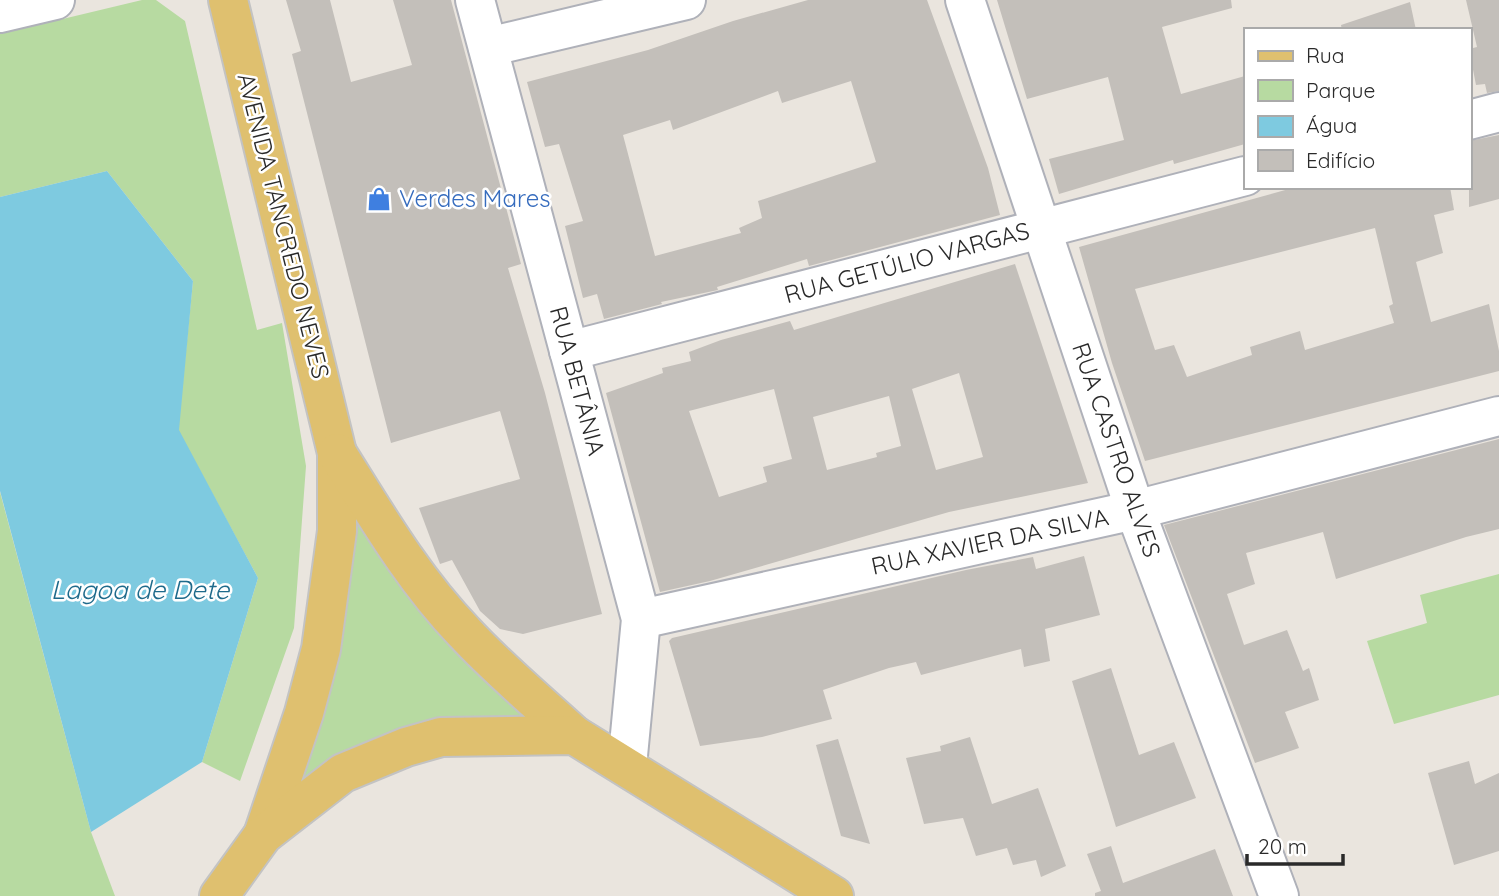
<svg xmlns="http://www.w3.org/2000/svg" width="1499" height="896" viewBox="0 0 1499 896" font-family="Quicksand,sans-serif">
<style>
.green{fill:#b7daa1}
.water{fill:#7ecae0}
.building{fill:#c3bfba;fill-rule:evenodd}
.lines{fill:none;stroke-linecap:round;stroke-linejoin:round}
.minor-casing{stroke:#afb1b9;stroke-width:42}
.major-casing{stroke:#c3c3c3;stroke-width:42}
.minor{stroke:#fff;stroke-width:38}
.major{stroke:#dfc06f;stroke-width:38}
.labels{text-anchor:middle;stroke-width:5;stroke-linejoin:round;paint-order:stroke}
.shop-label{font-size:24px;fill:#366cbe;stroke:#fff;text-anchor:start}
.street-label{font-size:24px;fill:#2a2a2a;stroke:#fff}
.water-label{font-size:26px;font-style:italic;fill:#1e6a8b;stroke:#fff}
</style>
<rect width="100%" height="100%" fill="#eae5de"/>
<!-- green -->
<g class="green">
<path d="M142 0H156L185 21 257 330 282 323 306 466 294 628 240 781 202 762 258 578 178 430 193 281 107 171 0 197V34Z"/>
<path d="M0 492 91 832 115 896H0Z"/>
<path d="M353 513 526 716 484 719 296 788C335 696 353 614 353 513Z"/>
<path d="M1499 574V695L1394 724 1367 641 1427 623 1420 595Z"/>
</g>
<!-- water -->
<path class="water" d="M107 171 193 281 179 430 258 578 202 762 91 832 0 491V197Z"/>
<!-- building -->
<g class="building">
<path d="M286 0H330L351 82 412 65 393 0H451L521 264 508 268 545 393 602 614 523 634 500 629 480 611 452 560 440 564 419 508 520 479 500 411 391 443 292 54 301 51Z"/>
<path d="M808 0H927L988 168 1000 215 809 266 807 259 717 287 718 290 661 302 662 304 604 319 597 294 583 298 565 226 583 221 559 144 545 147 527 82 648 50 733 21ZM851 81 876 162 758 201 762 218 739 228 741 233 655 256 623 135 670 120 673 130 778 91 782 103Z"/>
<path d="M997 0H1231L1232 8 1162 27 1181 94 1245 76V144L1174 164 1173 160 1059 194 1049 159 1124 140 1108 77 1027 99Z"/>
<path d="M1466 0H1499V91L1487 93 1485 84 1476 85 1469 49 1477 47Z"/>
<path d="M1410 2 1416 30H1342L1341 25Z"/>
<path d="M1499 135V199L1469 207V141Z"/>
<path d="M1296 187H1450L1454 210 1434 215 1443 253 1416 262 1431 322 1489 304 1499 351V371L1145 461 1112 363 1079 247ZM1375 228 1393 304 1389 306 1394 323 1305 350 1300 331 1250 347 1252 355 1187 377 1174 345 1155 350 1135 289Z"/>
<path d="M1015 264 1088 483 949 512 710 581 660 592 606 393 663 373 662 368 691 361 689 352 721 340 790 321 794 330ZM959 373 983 457 936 470 912 389ZM774 389 792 459 763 467 767 482 719 497 689 411ZM889 396 901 446 876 453 877 457 827 470 813 417Z"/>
<path d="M1499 439V529L1466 537 1336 579 1323 532 1246 553 1255 584 1227 594 1244 645 1287 630 1303 671 1309 668 1319 700 1285 712 1299 748 1255 763 1164 525Z"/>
<path d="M1084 556 1100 615 1045 629 1050 661 1024 667 1021 649 921 675 916 662 889 668 823 690 832 719 762 737 700 746 669 641 672 638 966 570 1033 557 1036 569Z"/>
<path d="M1111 668 1139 755 1174 742 1196 798 1116 827 1072 681Z"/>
<path d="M970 737 992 804 1038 788 1066 866 1041 877 1036 860 1013 865 1007 848 976 856 963 818 924 824 906 758 941 751 940 746Z"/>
<path d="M838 739 870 844 841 836 816 745Z"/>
<path d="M1469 761 1475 784 1499 773V851L1454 865 1428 773Z"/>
<path d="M1111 846 1123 883 1215 849 1233 896H1095V893L1101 891 1087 854Z"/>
</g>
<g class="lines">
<!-- minor casing -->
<g class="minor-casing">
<g id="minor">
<path d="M475 0 641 619 627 766"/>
<path d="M965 0 1135 510 1279 896"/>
<path d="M0 13 55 0"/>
<path d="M488 47 686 0"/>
<path d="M1469 120 1499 112"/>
<path d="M569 351 1245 176"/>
<path d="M641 619 1135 510 1499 416"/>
</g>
</g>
<!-- major casing -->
<g class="major-casing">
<g id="major">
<path d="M228 0 337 453V531L321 649 304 713 263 835"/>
<path d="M337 453C376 515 413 579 464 632 498 669 537 701 574 735"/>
<path d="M219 896 263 835 343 773 406 747 441 737 574 735 834 896"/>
</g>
</g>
<!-- minor -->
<use href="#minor" class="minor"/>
<!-- major -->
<use href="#major" class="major"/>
</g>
<!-- icons -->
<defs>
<g id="shop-bare" transform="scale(1.89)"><path d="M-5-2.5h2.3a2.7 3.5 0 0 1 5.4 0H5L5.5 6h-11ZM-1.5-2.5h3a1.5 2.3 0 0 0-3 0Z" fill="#3f7fe0" stroke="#fff" stroke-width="2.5" paint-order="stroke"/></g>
</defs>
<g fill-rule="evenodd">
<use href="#shop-bare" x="379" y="199"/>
</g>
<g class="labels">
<!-- shop labels -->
<g class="shop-label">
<text x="399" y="207">Verdes Mares</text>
</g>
<!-- street labels -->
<g class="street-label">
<text transform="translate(283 226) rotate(76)" y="8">AVENIDA TANCREDO NEVES</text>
<text transform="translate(907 263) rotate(-15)" y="8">RUA GETÚLIO VARGAS</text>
<text transform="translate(577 381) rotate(75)" y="8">RUA BETÂNIA</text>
<text transform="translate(1116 450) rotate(71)" y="8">RUA CASTRO ALVES</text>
<text transform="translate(990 542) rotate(-12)" y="8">RUA XAVIER DA SILVA</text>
</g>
<!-- water labels -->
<g class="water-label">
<text x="140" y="599">Lagoa de Dete</text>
</g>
</g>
<!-- legend -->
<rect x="1244" y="28" width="228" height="161" fill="#ffffff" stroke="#aaaaaa" stroke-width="2"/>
<rect x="1258" y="51" width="35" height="10" fill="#dfc06f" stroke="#aaaaaa" stroke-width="2"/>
<text x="1306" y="63" font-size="21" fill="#2a2a2a">Rua</text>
<rect x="1258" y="80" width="35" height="21" fill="#b7daa1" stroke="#aaaaaa" stroke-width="2"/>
<text x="1306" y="98" font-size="21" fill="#2a2a2a">Parque</text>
<rect x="1258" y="116" width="35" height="21" fill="#7ecae0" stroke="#aaaaaa" stroke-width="2"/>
<text x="1306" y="133" font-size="21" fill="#2a2a2a">Água</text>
<rect x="1258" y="150" width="35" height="21" fill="#c3bfba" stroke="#aaaaaa" stroke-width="2"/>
<text x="1306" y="168" font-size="21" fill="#2a2a2a">Edifício</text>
<!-- scale -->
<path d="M1247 854v10h96v-10" fill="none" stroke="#2a2a2a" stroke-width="3.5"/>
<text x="1258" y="854" font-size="21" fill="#2a2a2a" stroke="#ffffff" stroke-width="5" paint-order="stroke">20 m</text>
</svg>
